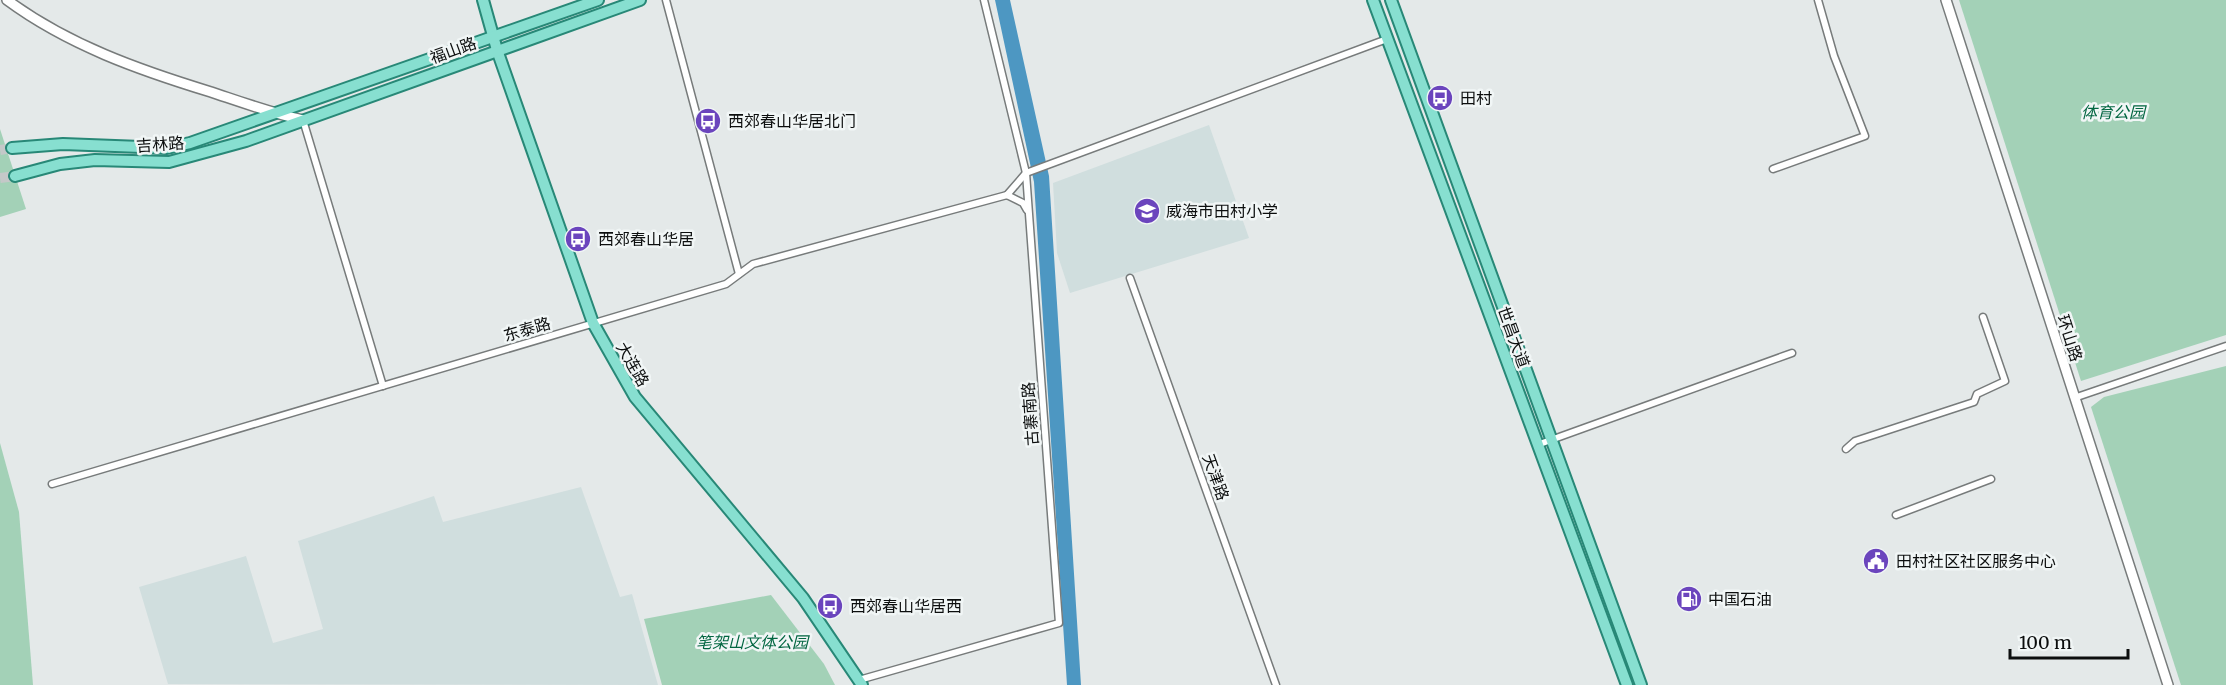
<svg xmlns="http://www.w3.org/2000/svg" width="2226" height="685" viewBox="0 0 2226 685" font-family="Merriweather,'Noto Sans SC',serif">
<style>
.built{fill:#d0dede}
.green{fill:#a3d1b7}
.water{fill:#4d97c2}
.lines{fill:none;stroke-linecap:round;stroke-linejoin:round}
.primary-tunnel{stroke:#c4c8c8;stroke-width:10;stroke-dasharray:10 5;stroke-linecap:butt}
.street-casing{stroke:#777b7b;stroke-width:9}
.secondary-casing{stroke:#777b7b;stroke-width:12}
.primary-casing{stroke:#288877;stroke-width:14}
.street{stroke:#fff;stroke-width:6}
.secondary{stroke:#fff;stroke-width:9}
.primary{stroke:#87dfd0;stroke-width:10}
.labels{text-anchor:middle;stroke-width:5;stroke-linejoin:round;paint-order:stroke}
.street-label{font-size:16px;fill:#0c0e0e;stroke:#f1f6f6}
.poi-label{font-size:16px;fill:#0c0e0e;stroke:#f1f6f6;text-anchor:start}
.park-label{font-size:16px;font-style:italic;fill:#026641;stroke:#f1f6f6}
</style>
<rect width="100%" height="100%" fill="#e4e9e9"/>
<!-- built -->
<g class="built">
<path d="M1209 125 1249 238 1070 293 1057 253 1053 183Z"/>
<path d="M581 487 620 597 632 594 658 685 168 684 139 587 246 556 273 643 323 629 298 541 434 496 443 522Z"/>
</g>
<!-- green -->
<g class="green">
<path d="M1959 0H2226V335L2081 381Z"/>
<path d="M0 129 26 209 0 217Z"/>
<path d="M2226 366V685H2181L2091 407 2104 397Z"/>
<path d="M0 443 19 512 33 685H0Z"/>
<path d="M771 595 824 664 835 685H662L644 619Z"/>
</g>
<!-- water -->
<path class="water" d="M995 0H1010L1049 176 1081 685H1067L1034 182Z"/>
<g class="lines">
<!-- primary-tunnel -->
<g class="primary-tunnel">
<path d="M0 150 12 148"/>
<path d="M0 178 15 176"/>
</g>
<!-- street casing -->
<g class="street-casing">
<g id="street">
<path d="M666 0 739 274"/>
<path d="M303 120 383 386"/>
<path d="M1773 169 1865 136 1834 56 1818 0"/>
<path d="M1007 195 1026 173 1387 39"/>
<path d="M1007 195 1023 203 1027 210"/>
<path d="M1130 278 1276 685"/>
<path d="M2074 398 2226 346"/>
<path d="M1537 445 1792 353"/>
<path d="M1846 449 1855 441 1974 402 1977 394 2005 381 1983 317"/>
<path d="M52 484 726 284 753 264 1007 195"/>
<path d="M1896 515 1991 479"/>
<path d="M859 680 1059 623 1026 173 984 0"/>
</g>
</g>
<!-- secondary casing -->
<g class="secondary-casing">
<g id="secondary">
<path d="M7 0C68 45 139 70 211 92 241 102 271 113 303 120"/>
<path d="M1946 0 2168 685"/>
</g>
</g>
<!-- primary casing -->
<g class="primary-casing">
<g id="primary">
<path d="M483 0 497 50 593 323 635 397 803 598 862 685"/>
<path d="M1373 0 1627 685"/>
<path d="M1391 0 1641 685"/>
<path d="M12 148 63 144 167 148 190 143 598 0"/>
<path d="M15 176 60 164 95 160 169 162 246 141 640 0"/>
</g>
</g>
<!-- street -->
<use href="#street" class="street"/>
<!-- secondary -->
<use href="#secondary" class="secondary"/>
<!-- primary -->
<use href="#primary" class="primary"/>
</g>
<!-- icons -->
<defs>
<g id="bus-disc" transform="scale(1.35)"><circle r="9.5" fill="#6b45bd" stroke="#f1f6f6"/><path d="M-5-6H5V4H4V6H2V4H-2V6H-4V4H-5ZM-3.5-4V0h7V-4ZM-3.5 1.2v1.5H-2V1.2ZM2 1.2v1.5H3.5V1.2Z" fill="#fff"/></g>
<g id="school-disc" transform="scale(1.35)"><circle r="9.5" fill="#6b45bd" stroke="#f1f6f6"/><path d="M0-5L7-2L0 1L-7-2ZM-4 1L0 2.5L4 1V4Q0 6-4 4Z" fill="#fff"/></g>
<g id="civic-disc" transform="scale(1.35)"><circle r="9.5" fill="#6b45bd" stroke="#f1f6f6"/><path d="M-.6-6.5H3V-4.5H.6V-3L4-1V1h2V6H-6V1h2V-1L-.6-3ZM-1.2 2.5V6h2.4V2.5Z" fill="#fff"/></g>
<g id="fuel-disc" transform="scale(1.35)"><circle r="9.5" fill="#6b45bd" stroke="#f1f6f6"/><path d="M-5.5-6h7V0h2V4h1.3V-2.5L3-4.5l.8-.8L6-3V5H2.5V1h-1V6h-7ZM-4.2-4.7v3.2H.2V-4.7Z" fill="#fff"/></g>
</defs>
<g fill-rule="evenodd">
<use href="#bus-disc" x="1440" y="98"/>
<use href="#bus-disc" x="708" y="121"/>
<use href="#school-disc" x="1147" y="211"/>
<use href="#bus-disc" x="578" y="239"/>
<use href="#civic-disc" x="1876" y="561"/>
<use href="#fuel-disc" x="1689" y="599"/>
<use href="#bus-disc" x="830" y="606"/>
</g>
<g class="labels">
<!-- street labels -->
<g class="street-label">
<text transform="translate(453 50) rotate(-20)" y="6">福山路</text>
<text transform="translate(160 144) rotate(-4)" y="6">吉林路</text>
<text transform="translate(527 329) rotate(-16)" y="6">东泰路</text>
<text transform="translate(1514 337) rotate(70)" y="6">世昌大道</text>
<text transform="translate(2070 338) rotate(72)" y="6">环山路</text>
<text transform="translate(633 364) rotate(60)" y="6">大连路</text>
<text transform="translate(1030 414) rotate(-94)" y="6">古寨南路</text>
<text transform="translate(1216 477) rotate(70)" y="6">天津路</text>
</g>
<!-- poi labels -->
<g class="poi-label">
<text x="1460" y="104">田村</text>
<text x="728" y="127">西郊春山华居北门</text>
<text x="1166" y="217">威海市田村小学</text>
<text x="598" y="245">西郊春山华居</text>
<text x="1896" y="567">田村社区社区服务中心</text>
<text x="1708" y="605">中国石油</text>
<text x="850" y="612">西郊春山华居西</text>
</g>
<!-- park labels -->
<g class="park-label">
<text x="2113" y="118">体育公园</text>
<text x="752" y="648">笔架山文体公园</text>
</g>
</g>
<!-- scale -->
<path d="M2010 649v9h118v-9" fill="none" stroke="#0c0e0e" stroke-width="3"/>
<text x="2019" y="649" font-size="18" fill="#0c0e0e" stroke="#f1f6f6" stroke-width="4.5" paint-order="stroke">100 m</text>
</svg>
